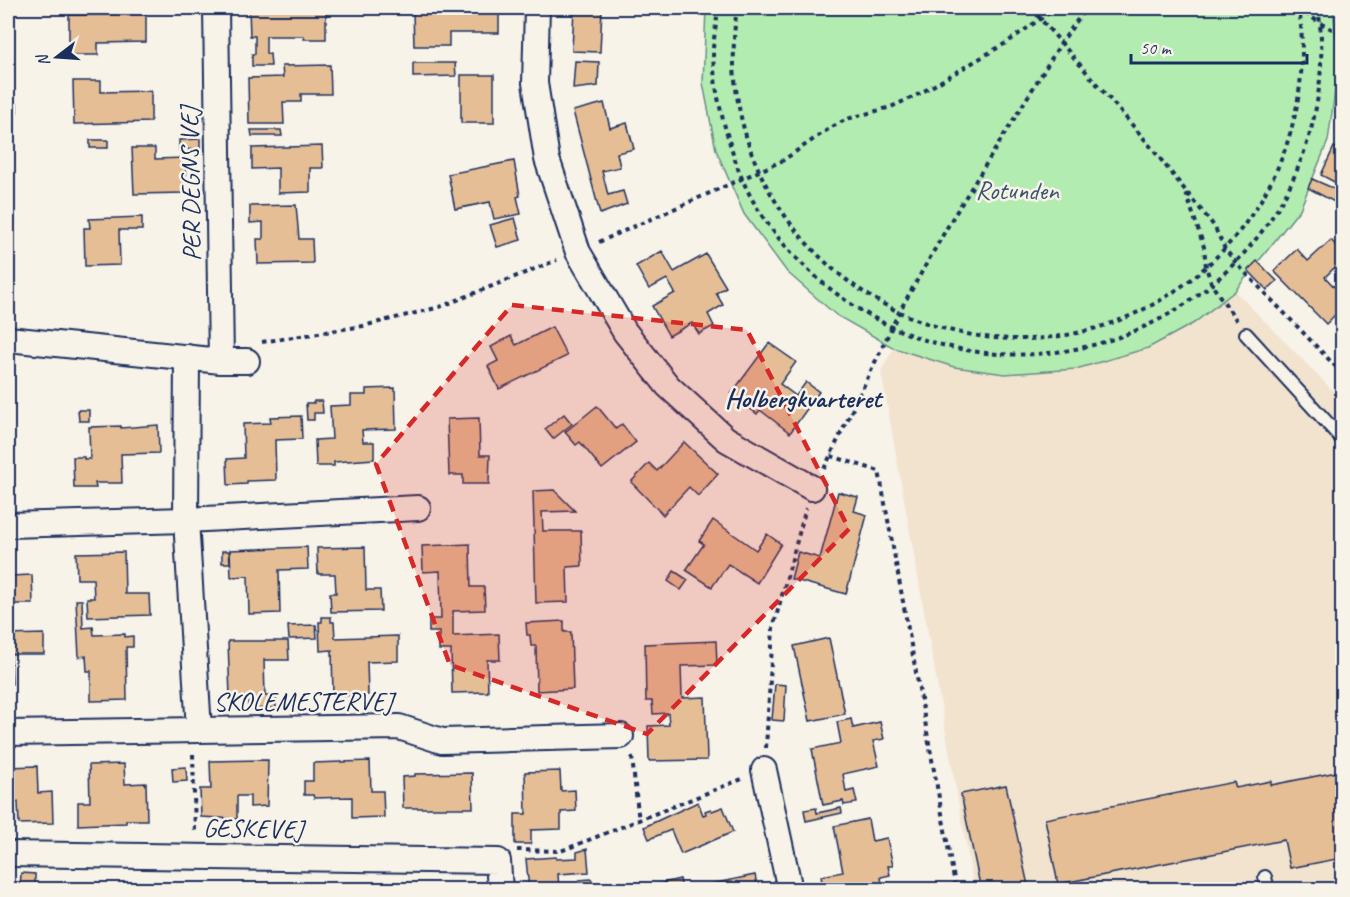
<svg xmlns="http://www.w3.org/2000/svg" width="1350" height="897" viewBox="0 0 1350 897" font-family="Caveat,sans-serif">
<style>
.built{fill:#f2e3cf}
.green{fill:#b3ecb0;stroke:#678e87;stroke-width:1.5}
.building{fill:#e6be96;stroke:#1b2f5e;stroke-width:1.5}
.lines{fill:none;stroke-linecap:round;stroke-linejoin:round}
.service-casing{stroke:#1b2f5e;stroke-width:16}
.minor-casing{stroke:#1b2f5e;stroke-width:28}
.path{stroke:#1b2f5e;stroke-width:4;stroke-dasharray:4.5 4.5;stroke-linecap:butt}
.service{stroke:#f7f3e8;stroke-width:12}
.minor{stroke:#f7f3e8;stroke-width:24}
.marked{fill:#d62828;fill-opacity:0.2;stroke:#d62828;stroke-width:4.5;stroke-dasharray:12 8;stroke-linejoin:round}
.labels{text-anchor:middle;stroke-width:5;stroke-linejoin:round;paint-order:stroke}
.street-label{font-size:26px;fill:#1b2f5e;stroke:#f7f3e8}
.park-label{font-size:26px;fill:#39556e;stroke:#f7f3e8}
.neighbourhood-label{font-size:27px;font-weight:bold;fill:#1b2f5e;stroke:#f7f3e8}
</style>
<rect width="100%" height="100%" fill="#f7f3e8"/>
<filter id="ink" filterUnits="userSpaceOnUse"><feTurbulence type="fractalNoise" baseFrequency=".0167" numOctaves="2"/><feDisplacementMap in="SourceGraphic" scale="12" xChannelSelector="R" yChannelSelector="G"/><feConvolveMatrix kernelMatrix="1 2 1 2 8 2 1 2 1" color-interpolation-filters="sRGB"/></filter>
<g filter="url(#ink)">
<!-- built -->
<path class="built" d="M1235 291 1342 400V889H974L881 371 894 348 954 367 1005 374 1076 369 1194 323Z"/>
<!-- green -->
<path class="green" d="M706 8H1333L1339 62 1328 141 1300 209 1235 291 1194 323 1148 348 1076 369 1005 374 954 367 894 348 836 315 787 272 744 214 716 150 703 83Z"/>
<!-- building -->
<g class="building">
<path d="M249 8H326V39H304V36H266V53L270 54 271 66H252V54H255V36H250Z"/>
<path d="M444 8H499V33H449V46H414L413 11H444Z"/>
<path d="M574 8H602L600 52 572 51Z"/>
<path d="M146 14V42L98 43V55H69V15Z"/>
<path d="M575 61 599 62 598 86 573 89Z"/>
<path d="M413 63H455L456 76 413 77Z"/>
<path d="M330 65 331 94H301V102H283L284 124H249L248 78 283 77 282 66Z"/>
<rect x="461" y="75" width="33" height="48"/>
<path d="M73 81H101V92L151 91V122L74 124Z"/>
<path d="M604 103 610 128 627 123 634 149 617 153 620 167 602 171 608 195 623 191 627 204 600 214 573 111Z"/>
<rect x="8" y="104" width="9" height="9"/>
<path d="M251 130H281L282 136H252Z"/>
<path d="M200 139V149L179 150V140Z"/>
<rect x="90" y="140" width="18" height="8"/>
<path d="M322 146 323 168H310V192L278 193V168L252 169V148Z"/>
<path d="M1334 147 1342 151V186L1321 175Z"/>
<path d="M132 148H155V159L185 158 186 193 134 194Z"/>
<path d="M514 161 520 196 517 197 521 214 494 219 490 202 455 209 448 174Z"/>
<path d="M1312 179 1342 192V206L1308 188Z"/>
<path d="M296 205 299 239H312L313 263 258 264 257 239H263V222L250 223V206Z"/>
<path d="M142 217V230H119L120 265 85 266 84 228H90L89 219Z"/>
<path d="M515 218 521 240 497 247 490 225Z"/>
<path d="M1331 240 1342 252V256L1340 258 1342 260 1325 277 1342 295V308L1326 324 1274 271 1297 249 1308 261Z"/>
<path d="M662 251 674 272 706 254 726 287 716 293 723 305 708 314 714 326 699 334 692 323 669 336 652 306 675 293 667 279 649 289 636 266Z"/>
<path d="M1257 261 1277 281 1267 290 1248 270Z"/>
<path d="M552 327 567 356 499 389 488 366 498 361 491 347 511 336 516 345Z"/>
<path d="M769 343 796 362 780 384 796 396 806 382 819 392 790 433 760 410 757 414 731 394Z"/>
<path d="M395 388 396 429 362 430 363 442H374V459L334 462V466H316L315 440 332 439 330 406 351 405V395H366V389Z"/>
<path d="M314 401H322L323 413H314V420H307L306 403H314Z"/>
<path d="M597 406 616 429 622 424 636 442 602 469 580 442 576 445 565 432Z"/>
<path d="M78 410H89V421H79Z"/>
<path d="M564 414 572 424 553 439 545 429Z"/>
<path d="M301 416 302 439 275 440 276 480 247 481V484L228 485 227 459 244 458 243 424 271 423 270 417Z"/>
<path d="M479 418 480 455H490L489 484H463V475H449L447 419Z"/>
<path d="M158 425 159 453 121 454 122 483H95L96 488H74L73 457H84V459H90L89 427 121 426V428Z"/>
<path d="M684 442 718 474 698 496 689 487 663 515 631 482 649 463 657 471Z"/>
<path d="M554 490 575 511 542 512 543 531H581L582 566 567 567 568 602 536 603 533 491Z"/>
<path d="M838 492 858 497 854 511 867 515 846 594 791 579 798 552 820 558Z"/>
<path d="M713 520 756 550 767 534 781 544 757 583 728 564 712 587 686 570 704 544 699 541Z"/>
<path d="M470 544 471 587H484L485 610 453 611V636L499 634 500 660H487L488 692 452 693 451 650H439V632H429V619H441L440 571 423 572 422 546Z"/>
<path d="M307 547 308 569 279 570 280 613 249 614 248 576 231 577 230 550Z"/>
<path d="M365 547 366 590H380L381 611 331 612 330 593H336L335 574H318L317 548Z"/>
<path d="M222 551H229L230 563H222Z"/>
<path d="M124 552 125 594H149L150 615 88 617 87 598H94L93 579H77L76 553Z"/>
<path d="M8 555H10V576L32 575 33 604H8Z"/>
<path d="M674 571 688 580 681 590 668 581Z"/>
<path d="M76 600H82L83 628 93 627 94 635 125 634V637L133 636V647H126L127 700 91 701V671H87L86 656 79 657Z"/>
<path d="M322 617H331V622H334L335 638 398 636V661L367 662 368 695 333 696 332 650 320 651 319 622H322Z"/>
<path d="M564 621V632H571L573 689 537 691 536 646H531L530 635H527L526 623Z"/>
<path d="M316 625 317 638 289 639 288 626Z"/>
<path d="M8 628V635L44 634V654H11L12 684H8Z"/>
<path d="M829 638 845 714 810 721 794 646Z"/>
<path d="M228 641H288L289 660H264L265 696H276V708L248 709V697H230Z"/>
<path d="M716 641 717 665 681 666 682 698 705 697 707 760 649 761 648 726 669 725 668 713 653 714 652 701H646L645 644Z"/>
<path d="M775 684 786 685 784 721 772 720Z"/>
<path d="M851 719 853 728 880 722 884 739 873 741 879 766 843 774 846 792 854 790 857 803 844 805 843 801 823 805 812 749 841 743 837 722Z"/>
<path d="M268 760 267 806 250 807V796H237V819L201 817 200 789H211L210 761Z"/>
<path d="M370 761 371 791H383L384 817 352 818V797L314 798 313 795H304V781H313V763Z"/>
<path d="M124 764 125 784 146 783 147 820H126V823L78 825V802H90L89 765Z"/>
<path d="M37 766 38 793 52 792 53 823 19 824 18 802H8V767Z"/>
<path d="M186 767 187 781 173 782 172 768Z"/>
<path d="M560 771 561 791 575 790 576 811 561 812V829L531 830V844H515V814H526L525 772Z"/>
<path d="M1342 771V858L1290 868 1284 840 1058 884 1045 819 1234 782 1236 788 1271 781V785Z"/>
<path d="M472 773 473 808H403L402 777 415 776V774Z"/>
<path d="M1006 785 1029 890H981L961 794Z"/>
<path d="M698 802 703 815 706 814 705 811 711 809 712 811 723 807 733 832 681 854 671 830 649 839 644 827Z"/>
<path d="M816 808 817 813 841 808 842 813 806 821 804 810Z"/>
<path d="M868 819 872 841 887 838 893 866H888L890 875 881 877 883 890H844L843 885 823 888 821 876 843 872 834 826Z"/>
<path d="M587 849 589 872 558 874 559 890H529L526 859 556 857V859L577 858V852Z"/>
<path d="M21 873 35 874V890H20Z"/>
<path d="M755 875 758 890H697V887Z"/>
<path d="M591 879 593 882 594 890H580L579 880Z"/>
<path d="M680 879 682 890H651L650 886Z"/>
</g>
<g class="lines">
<!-- service casing -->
<g class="service-casing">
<g id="service">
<path d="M1246 334 1342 439"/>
<path d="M1265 877 1268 890"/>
</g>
</g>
<!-- minor casing -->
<g class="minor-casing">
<g id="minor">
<path d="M216 8 221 361"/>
<path d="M537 8 535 83 547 159 578 252 625 332 668 386 726 439 812 488"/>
<path d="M8 339 221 361H247"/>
<path d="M187 357 186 520 199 730"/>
<path d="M8 525 186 520 418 508"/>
<path d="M8 733 399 727 442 741 621 736"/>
<path d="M764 770 790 890"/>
<path d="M8 854 498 861 500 890"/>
</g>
</g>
<!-- path -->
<g class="path">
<path d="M718 8C717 21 714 35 713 49 713 82 721 116 731 147 734 156 737 167 741 176 758 218 790 255 823 283 963 401 1171 369 1272 217 1312 156 1329 80 1318 8"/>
<path d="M737 8C727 75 740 145 776 202 803 246 842 282 887 306 1098 415 1331 239 1299 8"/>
<path d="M1031 8 1146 141 1185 190 1214 226 1225 249 1236 263 1342 373"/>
<path d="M1298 8 1320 23 1342 34"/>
<path d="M1186 193 1204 247 1206 267 1212 285 1237 321"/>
<path d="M599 242 782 161 830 128 847 119 891 107 919 94 1006 43 1056 8"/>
<path d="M262 342 363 326 440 307 557 260"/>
<path d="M831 456 879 471 956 890"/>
<path d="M824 469 899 312 952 219 1061 43 1086 8"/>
<path d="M766 748 773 628 806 508"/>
<path d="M193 754 195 833"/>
<path d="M632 757 639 822"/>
<path d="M517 850 561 851 742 779"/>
</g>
<!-- service -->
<use href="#service" class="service"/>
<!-- minor -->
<use href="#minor" class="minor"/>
</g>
</g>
<!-- marked area -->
<path class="marked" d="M512 305 747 330 849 529 647 734 450 665 376 464Z"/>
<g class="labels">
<!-- street labels -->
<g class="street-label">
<text transform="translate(190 184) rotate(-91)" y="9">PER DEGNS VEJ</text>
<text x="303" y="710">SKOLEMESTERVEJ</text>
<text transform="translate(253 828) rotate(1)" y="9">GESKEVEJ</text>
</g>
<!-- park labels -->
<g class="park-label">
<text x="1017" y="199">Rotunden</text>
</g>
<!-- neighbourhood labels -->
<g class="neighbourhood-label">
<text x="803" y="407">Holbergkvarteret</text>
</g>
</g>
<!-- margin -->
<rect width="1350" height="897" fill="none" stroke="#f7f3e8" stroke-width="30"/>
<rect x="15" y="15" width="1320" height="867" fill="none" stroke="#1b2f5e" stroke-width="2" filter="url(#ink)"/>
<!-- north arrow -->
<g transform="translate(57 57) rotate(253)" stroke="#f7f3e8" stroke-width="4.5" paint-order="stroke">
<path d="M0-4.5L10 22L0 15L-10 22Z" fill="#1b2f5e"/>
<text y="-9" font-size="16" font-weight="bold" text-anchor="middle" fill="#1b2f5e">N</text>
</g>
<!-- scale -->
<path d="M1131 54v9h176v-9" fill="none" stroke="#1b2f5e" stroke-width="3"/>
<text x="1140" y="54" font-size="18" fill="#1b2f5e" stroke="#f7f3e8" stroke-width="4.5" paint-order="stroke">50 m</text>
</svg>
